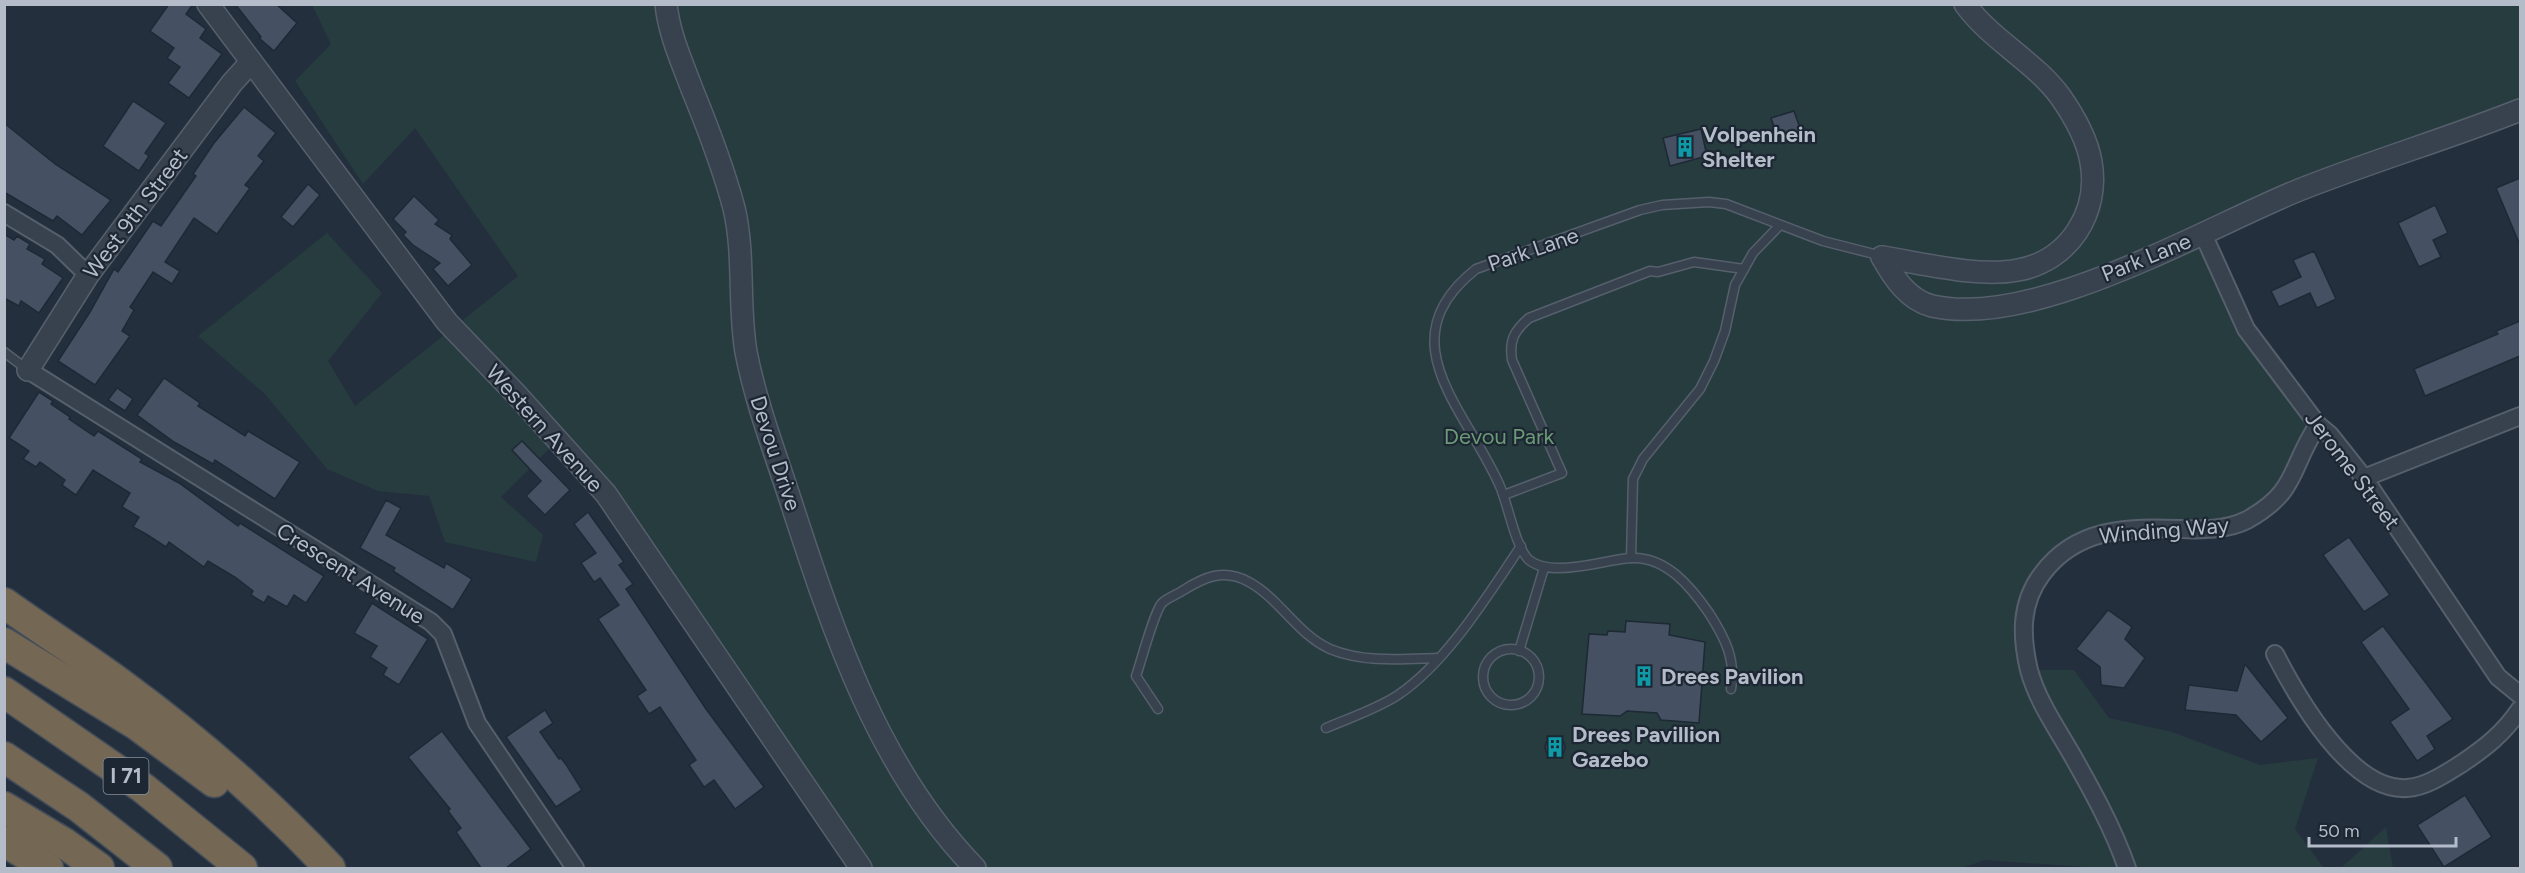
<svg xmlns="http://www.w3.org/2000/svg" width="2525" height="873" viewBox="0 0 2525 873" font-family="Figtree,sans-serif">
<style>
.green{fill:#263c3f}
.building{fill:#455162;stroke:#1f2835;stroke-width:1.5}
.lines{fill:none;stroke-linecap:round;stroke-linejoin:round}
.service-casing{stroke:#565f6c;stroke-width:11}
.minor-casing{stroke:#565f6c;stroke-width:20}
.tertiary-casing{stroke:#565f6c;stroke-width:24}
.motorway-casing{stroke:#434c59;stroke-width:33}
.service{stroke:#38414e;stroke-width:8}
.minor{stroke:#38414e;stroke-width:16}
.tertiary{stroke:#38414e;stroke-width:21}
.motorway{stroke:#746855;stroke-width:30}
.labels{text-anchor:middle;stroke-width:4.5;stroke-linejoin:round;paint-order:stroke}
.shield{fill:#1d2633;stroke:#878f9c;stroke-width:1.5}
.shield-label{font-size:21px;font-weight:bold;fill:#b4bcc9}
.poi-label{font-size:22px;font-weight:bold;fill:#b4bcc9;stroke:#1d2633;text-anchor:start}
.street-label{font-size:22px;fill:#b4bcc9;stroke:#1d2633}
.park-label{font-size:22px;fill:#6b9a76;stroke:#1d2633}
</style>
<rect width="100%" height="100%" fill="#242f3e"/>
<!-- green -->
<g class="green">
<path d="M312 5H2520V110L2203 234 2231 301 2318 425 2293 478 2245 521 2155 528 2064 550 2025 609 2030 670H2074L2109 718 2172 732 2260 765 2318 758 2295 829 2324 868H2099L1985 860 1962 868H861L557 441 501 497 543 535 536 562 445 542 429 496 378 491 327 469 265 394 198 336 327 233 382 293 328 361 355 406 518 276 415 128 363 184 295 81 331 44Z"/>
<path d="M2386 827 2393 868H2341Z"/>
</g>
<!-- building -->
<g class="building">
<path d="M169 4H193L186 14 206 29 200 38 222 54 189 98 168 83 180 67 167 58 174 48 150 31Z"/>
<path d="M235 4H276L297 23 274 51 259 38 261 37Z"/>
<path d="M133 101 166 123 145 153 149 156 139 171 103 146Z"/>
<path d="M244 107 276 133 258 156 264 161 245 185 250 188 217 234 194 218 165 262 180 271 172 284 153 272 130 307 134 310 122 331 130 336 95 385 58 361 90 312 114 269 118 272 153 221 161 226 196 176 193 174 214 143Z"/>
<path d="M1794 111 1801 131 1778 139 1771 118Z"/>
<path d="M4 123 55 164 111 200 82 235 57 216 53 221 4 192Z"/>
<path d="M1701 129 1707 156 1670 166 1663 138Z"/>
<path d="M2520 178V245L2496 188Z"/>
<path d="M308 184 320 195 293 227 281 217Z"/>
<path d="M414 196 439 220 435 224 452 235 450 239 472 265 448 286 433 269 440 263 413 245 403 235 406 232 393 219Z"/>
<path d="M2435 205 2448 233 2433 240 2441 257 2419 267 2398 223Z"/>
<path d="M4 234 14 240 17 236 30 244 27 249 45 259 42 264 63 278 39 313 21 301 19 306 4 298Z"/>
<path d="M2314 251 2336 299 2317 308 2310 293 2279 307 2271 291 2301 277 2293 260Z"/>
<path d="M2520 321V356L2425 396 2414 369 2498 334 2496 331Z"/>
<path d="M164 378 200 403 198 406 245 436 248 431 300 462 275 499 215 460 213 464 174 442 137 415Z"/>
<path d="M117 388 133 399 125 411 108 400Z"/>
<path d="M39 392 53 401 51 404 70 417 69 419 94 436 98 431 142 459 140 462 179 483 238 526 240 523 324 576 306 603 294 595 287 607 268 596 264 603 251 595 253 591 235 577 208 561 204 567 169 542 166 547 146 534 133 527 139 517 122 507 130 493 93 470 76 495 62 485 65 480 40 462 36 467 23 459 29 451 9 438Z"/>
<path d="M522 441 570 490 545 515 526 496 541 481 512 450Z"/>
<path d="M386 500 401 508 386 535 444 568 446 563 472 579 453 610 393 571 395 568 360 548Z"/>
<path d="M588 512 624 562 619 565 633 584 626 589 706 709 764 787 735 809 714 780 704 787 689 765 696 760 660 707 649 714 637 696 646 690 598 619 619 605 600 578 594 582 581 563 596 553 574 524Z"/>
<path d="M2349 537 2390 595 2364 612 2323 555Z"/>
<path d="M372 603 428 639 399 685 383 675 387 668 370 657 377 646 354 633Z"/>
<path d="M2108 610 2132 627 2125 639 2145 658 2124 688 2101 685 2100 667 2076 649Z"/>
<path d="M1626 621 1670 624 1669 635 1705 642 1699 723 1661 720 1657 713 1627 711 1620 716 1582 714 1589 634 1607 635 1608 631 1625 632Z"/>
<path d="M2383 626 2453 719 2427 736 2435 749 2417 761 2390 722 2409 709 2361 642Z"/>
<path d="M2245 664 2288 718 2261 742 2236 715 2185 710 2189 685 2237 691Z"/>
<path d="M545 710 553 723 540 732 559 759 561 758 567 766 582 790 556 807 506 737Z"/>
<path d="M442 731 531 849 506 868H481L456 832 461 828 448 811 450 809 408 757Z"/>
<circle cx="1555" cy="747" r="10"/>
<path d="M2465 795 2492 837 2444 867 2417 825Z"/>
</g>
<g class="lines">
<!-- service casing -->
<g class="service-casing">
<g id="service">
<path d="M4 352 28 370"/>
<path d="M1504 495 1562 473 1512 360C1509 340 1514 331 1529 318L1650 271 1658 272 1694 262 1744 269"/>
<path d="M1631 558 1633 479 1643 459 1700 389 1714 361 1725 331 1735 285 1753 253 1779 226"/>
<circle cx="1511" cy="677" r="28"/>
<path d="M1519 651 1544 568"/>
<path d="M1731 689C1736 659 1725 638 1709 613 1691 587 1666 556 1631 558 1607 560 1586 568 1559 568 1548 568 1538 567 1529 560 1515 547 1508 503 1499 484 1465 408 1386 340 1476 269L1640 210 1662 205 1709 202 1726 204 1823 241 1882 256"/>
<path d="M1158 709 1136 676C1141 662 1154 612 1162 603 1167 598 1176 595 1182 591 1204 577 1224 568 1249 582 1280 599 1297 634 1330 649 1363 663 1404 659 1439 658"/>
<path d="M1326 728C1349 718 1377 709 1398 695 1447 662 1488 595 1521 546"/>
</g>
</g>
<!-- minor casing -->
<g class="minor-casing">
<g id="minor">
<path d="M4 213 57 245 88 275"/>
<path d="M2203 234 2246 329 2318 425 2330 435 2364 478 2498 677 2520 695"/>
<path d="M28 370 431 622 443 634 477 723 575 868"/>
<path d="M2364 478 2520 416"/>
<path d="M2275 654C2297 697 2351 792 2407 788 2426 787 2445 774 2461 764 2485 748 2504 733 2520 709"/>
<path d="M2127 868C2113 828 2093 792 2072 755 2056 727 2037 700 2029 670 2021 636 2020 603 2042 574 2076 528 2127 527 2180 529 2202 530 2227 530 2247 520 2299 491 2289 468 2318 425"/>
</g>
</g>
<!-- tertiary casing -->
<g class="tertiary-casing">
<g id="tertiary">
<path d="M208 4 447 322 517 395 606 494 861 868"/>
<path d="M666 4C669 34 682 62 692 89 708 128 723 167 734 208 745 255 738 305 746 352 756 404 776 455 792 505 834 634 878 768 975 868"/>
<path d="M1882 257C1893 277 1908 300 1932 306 2035 329 2203 229 2299 190 2372 161 2447 139 2520 110"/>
<path d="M1882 257C1922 263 1978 278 2018 270 2069 261 2100 212 2091 162 2087 138 2074 116 2060 96 2034 61 1991 40 1965 4"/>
<path d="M28 370 88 275 232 83 251 62"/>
</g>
</g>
<!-- motorway casing -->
<g class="motorway-casing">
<g id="motorway">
<path d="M4 603C43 631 83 656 121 684 196 739 266 800 330 868"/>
<path d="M4 643 137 725 214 782"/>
<path d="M4 692 143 788 242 868"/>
<path d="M4 757 79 807 157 868"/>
<path d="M4 807 64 843 99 868"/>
<path d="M4 841 48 868"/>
</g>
</g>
<!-- service -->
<use href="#service" class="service"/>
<!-- minor -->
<use href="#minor" class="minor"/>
<!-- tertiary -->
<use href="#tertiary" class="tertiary"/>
<!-- motorway -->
<use href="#motorway" class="motorway"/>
</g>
<!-- icons -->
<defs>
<g id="building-bare" transform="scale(1.62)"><path d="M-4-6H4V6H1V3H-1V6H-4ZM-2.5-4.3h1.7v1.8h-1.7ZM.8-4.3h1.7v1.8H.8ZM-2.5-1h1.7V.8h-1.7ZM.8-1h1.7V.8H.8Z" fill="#0f9aa8" stroke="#1d2633" stroke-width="2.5" paint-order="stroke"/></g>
</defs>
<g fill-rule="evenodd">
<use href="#building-bare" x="1685" y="147"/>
<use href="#building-bare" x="1644" y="676"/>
<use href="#building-bare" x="1555" y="747"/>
</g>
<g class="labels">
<!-- shield labels -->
<rect class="shield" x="103.5" y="758" width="45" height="36" rx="4.5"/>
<g class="shield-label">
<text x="126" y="783">I 71</text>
</g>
<!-- poi labels -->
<g class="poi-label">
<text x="1702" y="142">Volpenhein<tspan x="1702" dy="25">Shelter</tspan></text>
<text x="1661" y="684">Drees Pavilion</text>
<text x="1572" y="742">Drees Pavillion<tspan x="1572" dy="25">Gazebo</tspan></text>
</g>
<!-- street labels -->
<g class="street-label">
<text transform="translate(135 213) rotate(-53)" y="8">West 9th Street</text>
<text transform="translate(1533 249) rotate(-19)" y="8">Park Lane</text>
<text transform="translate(2146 257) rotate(-22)" y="8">Park Lane</text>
<text transform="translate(545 428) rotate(48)" y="8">Western Avenue</text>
<text transform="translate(776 453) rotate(72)" y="8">Devou Drive</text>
<text transform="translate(2353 470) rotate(53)" y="8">Jerome Street</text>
<text transform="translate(2164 530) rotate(-5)" y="8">Winding Way</text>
<text transform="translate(351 573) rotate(32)" y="8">Crescent Avenue</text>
</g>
<!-- park labels -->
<g class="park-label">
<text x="1499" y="444">Devou Park</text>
</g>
</g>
<!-- border -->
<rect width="2525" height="873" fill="none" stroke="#b4bcc9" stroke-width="12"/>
<!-- scale -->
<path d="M2309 837v9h147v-9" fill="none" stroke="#b4bcc9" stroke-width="3"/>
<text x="2318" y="837" font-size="18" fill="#b4bcc9" stroke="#1d2633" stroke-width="4.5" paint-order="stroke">50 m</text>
</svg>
